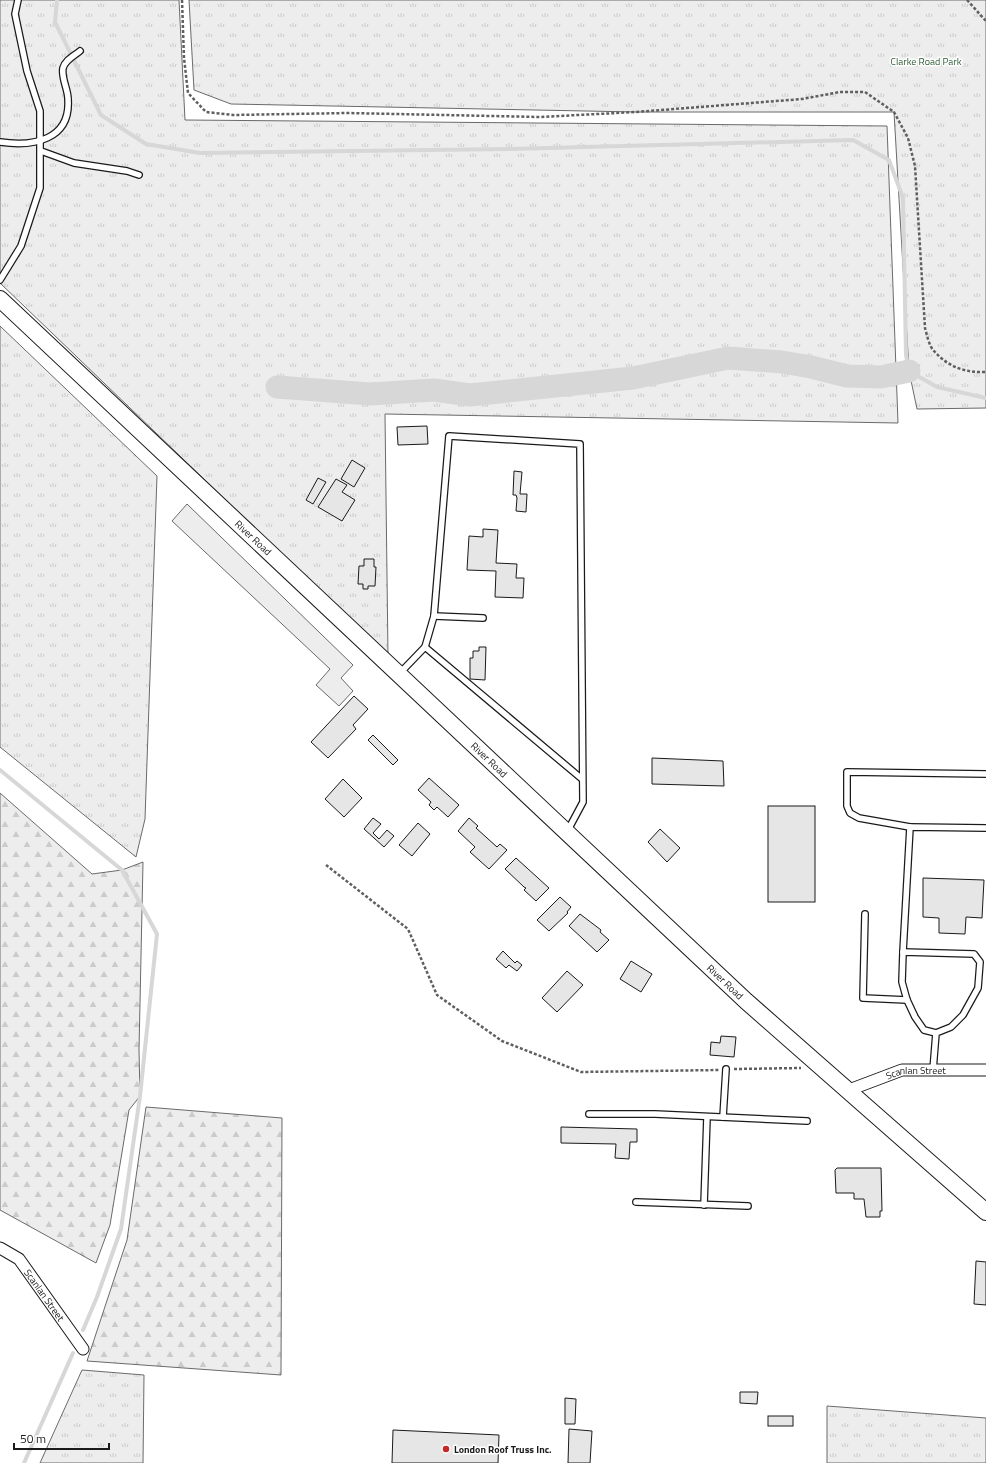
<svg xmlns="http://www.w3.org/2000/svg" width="986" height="1463" viewBox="0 0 986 1463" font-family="'Titillium Web',sans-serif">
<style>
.grass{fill:url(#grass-tufts);stroke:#6a6a6a}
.forest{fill:url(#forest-firs);stroke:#6a6a6a}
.built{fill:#ededed;stroke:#6a6a6a}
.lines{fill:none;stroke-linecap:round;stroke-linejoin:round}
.stream{stroke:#d7d7d7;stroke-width:4}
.river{stroke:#d7d7d7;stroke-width:23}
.building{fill:#e6e6e6;stroke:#1a1a1a}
.lane-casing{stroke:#1a1a1a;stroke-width:8}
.street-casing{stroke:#1a1a1a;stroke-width:13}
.secondary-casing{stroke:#1a1a1a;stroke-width:18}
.path{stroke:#5f5f5f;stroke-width:2.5;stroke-dasharray:3 2;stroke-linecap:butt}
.lane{stroke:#fff;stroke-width:5.5}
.street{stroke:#fff;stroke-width:11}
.secondary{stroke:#fff;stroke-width:16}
.poi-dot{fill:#c62828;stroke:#fff;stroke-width:1.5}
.labels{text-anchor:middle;stroke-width:3;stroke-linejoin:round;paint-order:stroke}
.park-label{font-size:10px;fill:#2b5a34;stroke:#fff}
.street-label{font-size:10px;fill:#1a1a1a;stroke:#fff}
.poi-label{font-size:10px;font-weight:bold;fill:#1a1a1a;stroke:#fff;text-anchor:start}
</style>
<defs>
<pattern id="grass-tufts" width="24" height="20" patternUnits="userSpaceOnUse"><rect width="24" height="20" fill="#ededed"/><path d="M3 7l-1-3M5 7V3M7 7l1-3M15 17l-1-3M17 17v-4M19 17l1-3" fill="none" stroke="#cbcbcb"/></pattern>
<pattern id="forest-firs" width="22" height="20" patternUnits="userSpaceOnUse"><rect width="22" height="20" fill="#ededed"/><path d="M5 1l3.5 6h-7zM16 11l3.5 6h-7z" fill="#cbcbcb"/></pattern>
</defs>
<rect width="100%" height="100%" fill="#fff"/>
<!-- grass -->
<g class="grass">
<path d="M0 0H179L185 120 887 126 898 423 385 414 388 656 0 283Z"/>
<path d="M189 0H986V408L917 409 909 371 894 112H636L231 104 194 90Z"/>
<path d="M0 326 157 476 145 819 136 857 0 747Z"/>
<path d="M82 1370 144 1375 143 1463H40Z"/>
<path d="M827 1406 986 1418V1463H827Z"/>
</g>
<!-- forest -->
<g class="forest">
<path d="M0 793 92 874 122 870 143 862 139 1050 140 1096 129 1110 110 1225 96 1263 0 1210Z"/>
<path d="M146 1107 282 1118 281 1375 87 1361 127 1240Z"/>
</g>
<!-- built -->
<path class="built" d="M187 504 353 665 341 678 353 691 339 706 316 685 330 669 172 521Z"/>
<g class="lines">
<!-- stream -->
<g class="stream">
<path d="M57 0 55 22 101 115 146 144 200 153 510 149 853 140 889 160 903 198 906 355 909 371 937 387 986 398"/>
<path d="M0 770 122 870 157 934 140 1096 121 1229 97 1297 83 1330"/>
<path d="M24 1463 73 1353"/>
</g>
<!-- river -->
<path class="river" d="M277 387 370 394 434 390 470 395 633 378 728 358 782 362 811 367 847 376 881 377 909 371"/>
</g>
<!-- building -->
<g class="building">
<path d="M427 426 428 444 398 445 397 427Z"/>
<path d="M352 460 365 468 354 487 341 479Z"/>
<path d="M514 471 522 472 520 494H527L526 512 516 511 517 498 516 495H513Z"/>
<path d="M318 478 326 482 313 504 306 500Z"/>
<path d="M336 479 347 485 342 492 355 500 342 521 318 507Z"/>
<path d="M483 529 498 530 496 563 517 564 516 578H524L523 598 495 597 496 571 467 570 469 536 483 537Z"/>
<path d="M364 559H374V567H376L375 586H368V589H363V584H358L359 566H364Z"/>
<path d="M479 647H486L485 680 470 679V658H473V651H479Z"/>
<path d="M354 696 368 709 353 725 356 729 328 758 311 742Z"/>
<path d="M373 735 398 760 393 765 368 740Z"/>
<path d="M652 758 723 761 724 786 652 784Z"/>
<path d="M429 778 459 805 448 817 437 807 434 810 429 805 431 802 418 790Z"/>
<path d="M343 779 362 798 344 817 325 799Z"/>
<rect x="768" y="806" width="47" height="96"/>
<path d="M373 818 381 824 373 833 379 839 387 830 394 836 384 847 364 829Z"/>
<path d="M469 818 478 826 476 828 497 847 500 844 507 850 489 869 470 852 475 847 458 831Z"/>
<path d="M418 823 430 834 412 856 399 845Z"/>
<path d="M660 829 680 848 667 862 648 842Z"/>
<path d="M516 858 549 888 536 901 524 890 526 888 524 887 505 869Z"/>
<path d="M923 878 984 880 982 918 966 917 965 934 939 933V918L923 917Z"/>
<path d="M560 897 571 907 567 912 568 913 549 931 537 920Z"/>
<path d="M580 914 601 930 600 932 609 940 597 952 569 926Z"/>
<path d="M503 951 515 963 517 961 522 965 517 971 509 965 506 968 496 959Z"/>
<path d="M631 961 652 974 641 992 620 979Z"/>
<path d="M567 971 583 985 557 1012 542 998Z"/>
<path d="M721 1036 736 1037 734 1057 710 1055 711 1042 720 1043Z"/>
<path d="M561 1127 637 1129V1142H630L629 1159 615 1158 616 1144 561 1143Z"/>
<path d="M837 1168H881L882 1211H880V1217H866L864 1199H854V1193H836L835 1170Z"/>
<path d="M976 1261 986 1262V1305L974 1304Z"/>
<path d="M740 1392H758L757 1404 740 1403Z"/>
<path d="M565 1398 576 1399 575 1424H565Z"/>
<rect x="768" y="1416" width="25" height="10"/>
<path d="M569 1429 592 1431 590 1463H568Z"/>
<path d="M393 1430 499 1435 498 1463H392Z"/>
</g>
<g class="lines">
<!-- lane casing -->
<g class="lane-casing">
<g id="lane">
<path d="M0 142C33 147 71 140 68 99 68 89 61 78 63 68 65 60 74 56 80 51"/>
<path d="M41 151 74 163 127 171 139 175"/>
<path d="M0 280 21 246 40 188V111L27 71 15 14 18 0"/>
<path d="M434 616 483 618"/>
<path d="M425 647 582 779"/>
<path d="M399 674 425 647 434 616 449 436 580 444 583 802 568 830"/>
<path d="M910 827 859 818 850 813 847 806V772L986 774"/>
<path d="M865 914 863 998 907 1000"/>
<path d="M903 952 910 827 986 828"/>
<path d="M933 1070 936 1033 951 1027 963 1015 978 988 980 962 974 954 903 952 902 982 907 1000 915 1017 924 1030 936 1033"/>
<path d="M589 1114H655L807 1121"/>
<path d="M723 1117 726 1069"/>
<path d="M636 1202 748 1206"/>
<path d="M704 1205 707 1117"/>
</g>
</g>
<!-- street casing -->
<g class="street-casing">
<g id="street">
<path id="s1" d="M849 1090 902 1070H986"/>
<path id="s2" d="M0 1248 19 1259 83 1349"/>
</g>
</g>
<!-- secondary casing -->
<g class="secondary-casing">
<g id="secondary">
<path id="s3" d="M0 299 746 1001 986 1212"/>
</g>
</g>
<!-- path -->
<g class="path">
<path d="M182 0 184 58 188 93 206 112 233 115 348 113 540 117 636 112 802 99 840 92H865L894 112 908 138 915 166 925 328C927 335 929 346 934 351 948 367 966 373 986 372"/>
<path d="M967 0 986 21"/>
<path d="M326 865 408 929 437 995 502 1041 581 1072 719 1070"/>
<path d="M734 1069 801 1068"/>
</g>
<!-- lane -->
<use href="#lane" class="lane"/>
<!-- street -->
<use href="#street" class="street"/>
<!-- secondary -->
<use href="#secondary" class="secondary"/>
</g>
<!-- markers -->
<circle class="poi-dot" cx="446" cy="1449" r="4"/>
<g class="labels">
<!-- park labels -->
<g class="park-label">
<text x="926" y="65">Clarke Road Park</text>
</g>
<!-- street labels -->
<g class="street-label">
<text dy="4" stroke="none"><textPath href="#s3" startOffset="348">River Road</textPath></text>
<text dy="4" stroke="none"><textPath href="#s3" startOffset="672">River Road</textPath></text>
<text dy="4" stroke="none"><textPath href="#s3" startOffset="996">River Road</textPath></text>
<text dy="4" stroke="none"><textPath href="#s1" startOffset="70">Scanlan Street</textPath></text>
<text dy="4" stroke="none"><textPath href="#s2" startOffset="66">Scanlan Street</textPath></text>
</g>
<!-- poi labels -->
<g class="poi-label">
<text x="454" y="1453">London Roof Truss Inc.</text>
</g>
</g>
<!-- scale -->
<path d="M14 1443v6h95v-6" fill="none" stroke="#1a1a1a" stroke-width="2"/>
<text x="20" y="1443" font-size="12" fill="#1a1a1a" stroke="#ffffff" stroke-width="3" paint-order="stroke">50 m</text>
</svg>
